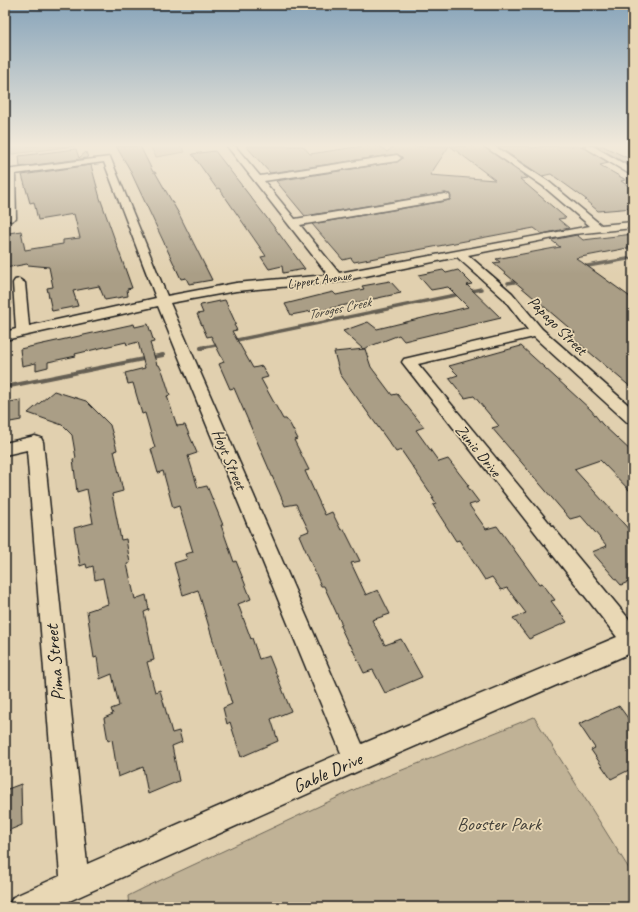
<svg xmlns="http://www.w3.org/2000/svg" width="638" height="912" viewBox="0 0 638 912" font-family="Caveat,sans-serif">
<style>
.green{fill:#c0b296;stroke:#6e6759}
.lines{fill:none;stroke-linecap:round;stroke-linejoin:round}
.stream-far1{stroke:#655f52;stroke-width:3.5}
.stream{stroke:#655f52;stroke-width:4}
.building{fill:#aa9e86;stroke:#1c1c1c}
.minor-casing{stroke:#1c1c1c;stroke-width:3}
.minor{fill:#e9d8b5;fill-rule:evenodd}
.labels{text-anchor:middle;stroke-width:3.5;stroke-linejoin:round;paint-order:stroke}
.far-street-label{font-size:13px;fill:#1c1c1c;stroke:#e9d8b5}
.far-water-label{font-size:14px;font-style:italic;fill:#46433c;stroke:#e9d8b5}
.street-label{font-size:16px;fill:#1c1c1c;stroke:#e9d8b5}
.near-street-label{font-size:19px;fill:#1c1c1c;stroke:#e9d8b5}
.near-park-label{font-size:19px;fill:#45423a;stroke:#e9d8b5}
</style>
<rect width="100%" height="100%" fill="#e1d0af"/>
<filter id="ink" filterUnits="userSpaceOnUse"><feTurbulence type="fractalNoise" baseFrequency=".025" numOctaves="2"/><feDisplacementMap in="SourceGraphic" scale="8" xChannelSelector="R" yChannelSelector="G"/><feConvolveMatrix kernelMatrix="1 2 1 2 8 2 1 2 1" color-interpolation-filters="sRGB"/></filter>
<g filter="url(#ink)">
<!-- green -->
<g class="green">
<path d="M5 146H75L5 155Z"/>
<path d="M150 146H181L185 152 156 157Z"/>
<path d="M534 717 633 875V907H129L128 896 146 887 360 787Z"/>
</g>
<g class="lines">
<!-- stream-far1 -->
<g class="stream-far1">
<path d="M582 267 633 258"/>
<path d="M508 283 520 281"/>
<path d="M467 292 481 289"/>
<path d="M232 341 460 294"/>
<path d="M201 348 221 344"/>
</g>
<!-- stream -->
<g class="stream">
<path d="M201 348 205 347"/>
<path d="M5 387 163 355"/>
</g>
</g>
<!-- building -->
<g class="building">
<path d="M116 146H140L153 172H155L179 214 212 280 189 284 186 278 181 279 129 168Z"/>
<path d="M246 146H303L310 154 363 146H380L387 152 394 146H449L430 175 495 180 450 146H483L528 178 520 179 566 218 558 219 569 228 542 234 534 228 354 262 351 258 343 260 312 224 445 201 450 200V194L445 193 305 216 276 181 397 162 402 159V157L397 154 270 173Z"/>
<path d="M497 146H528L532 148 546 146H582L609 163 600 165 626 180 621 181 633 189V208L598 211 585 200H587L551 174 542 176Z"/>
<path d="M596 146H603L632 160 623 162Z"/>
<path d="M76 149 79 158 86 152 88 158 20 167 19 156Z"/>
<path d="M215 151 277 231 305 269 283 273 282 266 269 269 261 257 266 256 219 188 217 189 192 154Z"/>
<path d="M91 165 100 198 132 288 127 289 128 296 105 300 99 286 73 291 78 306 52 311 47 288 53 287 49 267 28 265 27 264 5 268V238L9 236V233L21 231 25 250 63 244V240L80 238 74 214 38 220 34 202 30 203 22 175Z"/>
<path d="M633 234V247L576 258 633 299V389L569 335 575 333 493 263 500 262 496 259 560 247 551 240 577 235 583 240Z"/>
<path d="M443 270 446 273 458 270 472 284 467 285 501 318 404 341 399 335 363 349 343 331 368 322 377 329 468 307 448 287 431 290 418 275Z"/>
<path d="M390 281 401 293 318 311 317 310 291 315 285 304 333 292 336 295 364 289 362 286Z"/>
<path d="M225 300 236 324 234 325 237 330 232 331 253 368 262 366 268 377 261 379 283 419H286L290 424 298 439 294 440 309 470 305 471 325 515 332 512 341 530 344 529 360 561 351 563 366 595 378 590 390 614 372 620 385 645 401 639 422 677 385 693 373 670 364 673 350 644 349 645 340 626 342 625 324 586H321L299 535 309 531 296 504 285 506 234 388 230 389 219 364 224 362 211 336 207 337 197 314 203 313 200 306 201 305Z"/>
<path d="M134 324 135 327 148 324 154 342 150 343 157 365H159L163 373 170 395 167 396 177 426 185 425 197 453 188 456 198 488 207 486 223 525H221L234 562 236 561 251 599 238 604 251 639 252 638 259 659 269 656 291 711 271 719 278 741 241 757 230 722 227 724 223 708 232 704 198 590 183 595 174 563 187 559 185 554 193 552 179 506 173 508 163 471 158 473 151 449 155 448 145 413 142 414 133 383 128 384 125 373 145 368 138 342 127 345 126 342 75 354 76 356 48 362V367L36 370V363L22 366 20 349Z"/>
<path d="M521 346 591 410 602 424 633 453V494L600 460 574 469 633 534V580L621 585 592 552 607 546 581 516 570 519 492 428 499 426 474 396 465 398 449 378 458 375 449 366Z"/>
<path d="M365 349 371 367 392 395 397 394 424 427 416 430 439 462 448 459 469 486H467L479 502 469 505 486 529 497 526 539 584 542 583 555 600 551 601 567 622 529 639 513 618 526 613 507 588 501 590 492 577 485 580 459 540 456 541 433 505 436 504 432 498H434L401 450 396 452 340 374 334 352Z"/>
<path d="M54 391 86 401 110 425 117 450 114 451 123 491 112 494 121 540 126 539 130 563 127 564 135 599 146 595 149 610 144 612 154 660 147 662 155 692 160 690 172 733 179 731 182 742 172 746 179 781 148 794 143 767 118 777 112 739 108 741 104 718 113 714 111 709 119 706 112 674 100 679 97 657 94 658 87 611 108 604 103 578 95 580 93 566 87 568 86 564 80 566 74 528 93 523 87 489 77 492 73 459 76 458 72 435 62 425 28 413Z"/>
<path d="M21 400V420L5 423V403Z"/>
<path d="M619 706 633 725V768L611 779 591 750 595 748 579 724Z"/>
<path d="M21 784 22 825 5 832V790Z"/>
</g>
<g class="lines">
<!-- minor casing -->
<g class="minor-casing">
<g id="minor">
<path d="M227 146H235L260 176 397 155 401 158 397 161 264 181 295 219 445 194 449 195 450 197 449 199 445 200 300 225 339 273 590 226 543 186 484 146H494L549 182 601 225 633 222V228L574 234 468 255 512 293 542 329 633 409V423L627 422 534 337 418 364 633 624V652L365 768 56 907H8L13 897 60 876 27 450 5 455V443L35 436 41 438 43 442 87 864 341 753 158 306 5 340V332L16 329 13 283 15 280 19 279 25 283 29 326 156 298 104 162 15 174 16 218 11 221 6 218 5 170 110 157 167 296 236 283 328 275ZM457 257 504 299 528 330 404 359 402 362 617 637 362 744 170 303 236 291 337 282Z"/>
<path d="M583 146H593L633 169V176Z"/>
</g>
</g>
<!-- minor -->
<use href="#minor" class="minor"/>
</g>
</g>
<!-- sky -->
<linearGradient id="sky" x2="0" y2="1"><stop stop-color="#87a4ba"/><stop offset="0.53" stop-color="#f2eadb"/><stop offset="1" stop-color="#f2eadb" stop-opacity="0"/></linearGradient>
<rect width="638" height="274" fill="url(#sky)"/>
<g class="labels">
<!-- far-street labels -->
<g class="far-street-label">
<text transform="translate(319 279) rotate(-8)" y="5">Lippert Avenue</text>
</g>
<!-- far-water labels -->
<g class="far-water-label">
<text transform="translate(339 308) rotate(-12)" y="5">Toroges Creek</text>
</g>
<!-- street labels -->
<g class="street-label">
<text transform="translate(558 325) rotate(45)" y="6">Papago Street</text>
<text transform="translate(479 450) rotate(51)" y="6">Zunic Drive</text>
<text transform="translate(230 459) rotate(67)" y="6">Hoyt Street</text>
</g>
<!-- near-street labels -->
<g class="near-street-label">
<text transform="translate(54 663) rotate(-95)" y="7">Pima Street</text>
<text transform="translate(327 772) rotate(-24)" y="7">Gable Drive</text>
</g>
<!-- near-park labels -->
<g class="near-park-label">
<text x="499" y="830">Booster Park</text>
</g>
</g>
<!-- margin -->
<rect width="638" height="912" fill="none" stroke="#e9d8b5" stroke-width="20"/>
<rect x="10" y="10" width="618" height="892" fill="none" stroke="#1c1c1c" stroke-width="1.5" filter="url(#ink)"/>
</svg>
